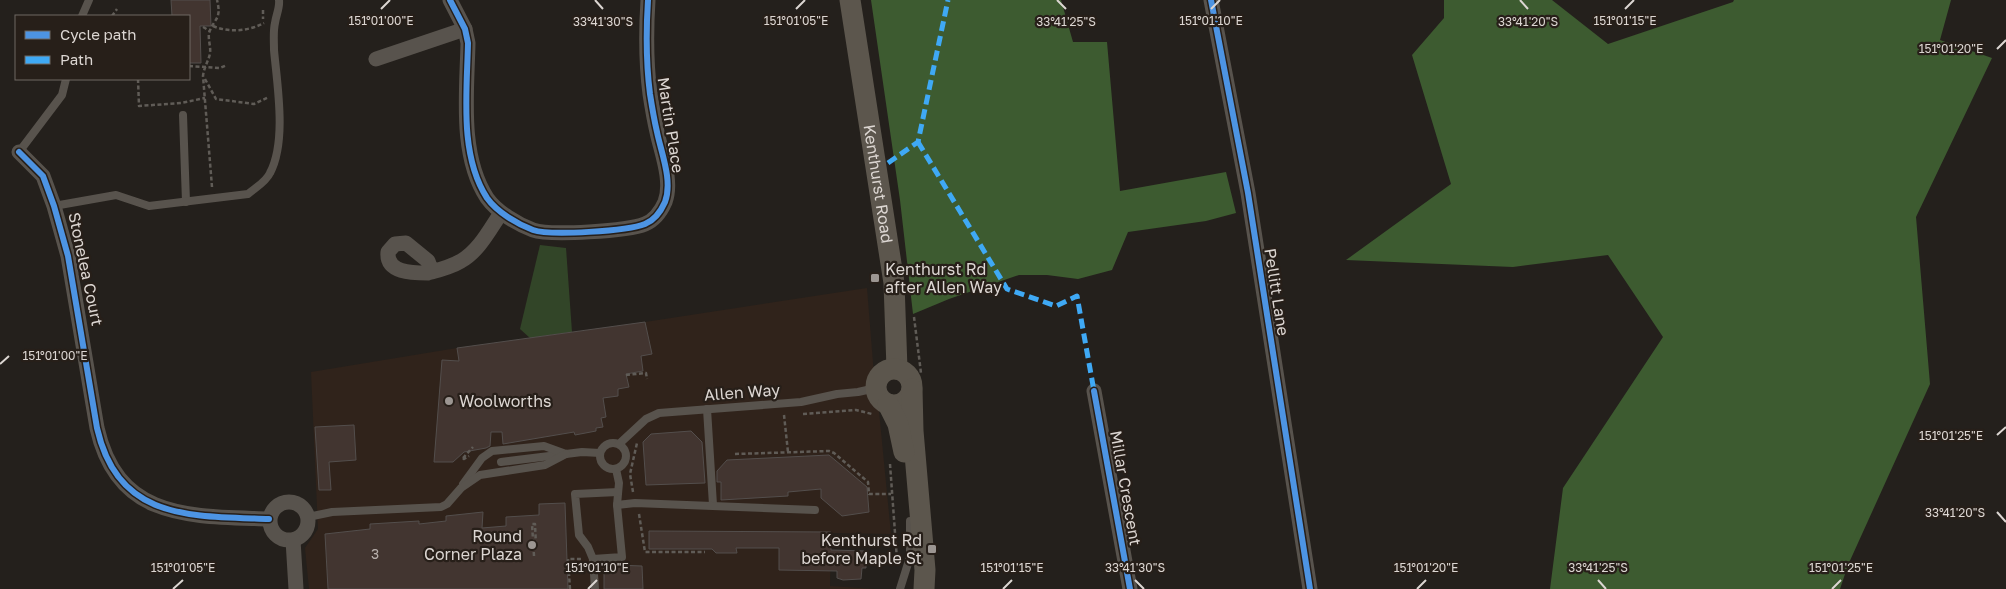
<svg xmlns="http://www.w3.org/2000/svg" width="2006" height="589" viewBox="0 0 2006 589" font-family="'Golos Text',sans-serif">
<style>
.built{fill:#30231b}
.green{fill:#324528}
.forest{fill:#3d5b30}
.building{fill:#423530;stroke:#534e4c}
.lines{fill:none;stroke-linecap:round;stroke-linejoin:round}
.path{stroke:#605c57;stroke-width:2.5;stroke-dasharray:4 2.5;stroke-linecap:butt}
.lane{stroke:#58534d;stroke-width:8}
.street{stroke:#58534d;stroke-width:15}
.secondary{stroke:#5c564d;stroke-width:21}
.quiet{stroke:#3fa9f5;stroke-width:5;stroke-dasharray:10 5;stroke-linecap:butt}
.cycleway-casing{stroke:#271f19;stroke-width:9}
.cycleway{stroke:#4d94e3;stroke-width:6}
.ticks{fill:none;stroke:#dcd6d2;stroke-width:2}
.poi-dot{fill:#9c9692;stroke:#271f19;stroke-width:2}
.labels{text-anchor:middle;stroke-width:4.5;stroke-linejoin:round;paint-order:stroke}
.number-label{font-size:14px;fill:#b6aeaa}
.street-label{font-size:16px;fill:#dcd6d2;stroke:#271f19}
.poi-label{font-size:16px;fill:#dcd6d2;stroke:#271f19;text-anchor:start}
.ticks-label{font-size:12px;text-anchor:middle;fill:#dcd6d2;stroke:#271f19;stroke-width:4.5;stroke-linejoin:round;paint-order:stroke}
</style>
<rect width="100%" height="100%" fill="#24201c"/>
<!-- built -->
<path class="built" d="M867 288 874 375 870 387 871 400 879 411 891 534 831 533 830 586 875 589H309L305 548 318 529 311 372 457 348 645 322Z"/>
<!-- green -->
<path class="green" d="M540 245 566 248 572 332 530 338 520 329Z"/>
<!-- forest -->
<g class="forest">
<path d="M871 0H1061L1073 42H1107L1120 191 1226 172 1236 213 1206 221 1128 232 1112 270 1078 279 1047 275H1019L949 299 913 314 900 200Z"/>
<path d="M1444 0H1552L1608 44 1733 2 1734 0H1951L1940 40 1992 58 1916 217 1930 384 1848 565 1840 589H1550L1563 488 1663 337 1608 255 1513 267 1346 260 1451 184 1412 55 1444 18Z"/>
</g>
<!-- building -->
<g class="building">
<path d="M171 0H210L211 26H200L201 63H189V16H172Z"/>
<path d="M645 322 652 354 641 356 643 371 626 374 629 387 618 389V396L603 398 606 417 601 418 603 427 596 428V431L575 435 574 432 503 444 502 432H491L490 446 486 448 464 452 453 462H434L442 360 459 361 457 348Z"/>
<path d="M354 425 356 460 329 462 331 490H319L315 427Z"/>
<path d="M691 431 702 442 705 483 646 485 643 442 651 434Z"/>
<path d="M829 455 867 487 869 512 842 516 821 498V489L788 492V496L721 500V482H717V471L727 460Z"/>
<path d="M565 503 568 589H328L325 534 370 529V524L419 521V524L446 521V516L483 512 482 528 506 526V517L539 515V504Z"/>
<path d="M649 531 831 532V550L866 551V568H862L861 579 843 580 837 578V571L779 570V548H736L737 553H716L712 549H649Z"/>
<path d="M616 563V565L642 566 643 589H604V564Z"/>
</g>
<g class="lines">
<!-- path -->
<g class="path">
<path d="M263 10V19"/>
<path d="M112 16 117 9"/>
<path d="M213 26C229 33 249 31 264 23"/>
<path d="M203 27 210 31"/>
<path d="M189 66 220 68 227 65"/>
<path d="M138 79 139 106 181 103 205 98"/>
<path d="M205 79 216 99 254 104 269 97"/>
<path d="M212 187 203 76C204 67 209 60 210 53 211 47 208 40 209 33 214 18 222 20 217 0"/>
<path d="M914 317 921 373"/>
<path d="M626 375 646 373 647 379"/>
<path d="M803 414 856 410 872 414"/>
<path d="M784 415 788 452"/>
<path d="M735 454 829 451 834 453 868 482 869 494H891"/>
<path d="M463 458 464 459 469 456"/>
<path d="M463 458 473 447"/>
<path d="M890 464 897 560"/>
<path d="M633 492 630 474 637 443"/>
<path d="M639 514 645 552H705"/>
<path d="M534 556 532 524H535L536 546"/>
<path d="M570 589 568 559H581"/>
</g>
<!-- lane -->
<g class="lane">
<path d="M82 16 89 0"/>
<path d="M183 115 186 202"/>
<path d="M19 152 62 95 66 79"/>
<path d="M54 206 116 195 149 206 248 194C255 188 266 182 270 173 287 141 277 84 274 50 274 41 273 31 275 23 276 15 280 8 279 0"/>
<path d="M707 409 713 505"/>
<circle cx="613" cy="456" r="13"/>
<path d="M619 444 646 419 659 413 801 402 837 394 858 392 876 388"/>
<path d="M501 462 582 452 600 453"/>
<path d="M463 484 482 458 492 451 544 446 566 454"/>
<path d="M617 505 635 503 815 510"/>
<path d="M308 517 332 512 441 507 447 504 461 488 480 475 545 465 566 454"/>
<path d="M593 559 622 557 617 505 619 483 616 469"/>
<path d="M595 589 593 559 588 547 579 535 575 494 618 492"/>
<path d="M900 589 910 557V521"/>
</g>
<!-- street -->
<g class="street">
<path d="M450 0 465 29 468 43C467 92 459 155 487 198 497 212 517 224 533 230 550 236 628 231 645 224 655 220 661 211 665 202 673 181 661 152 657 132 654 119 652 107 650 94 646 63 646 31 648 0"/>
<path d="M1211 0 1248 193 1310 589"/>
<path d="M376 59 465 29"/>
<path d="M19 152 43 176 54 206 68 256 97 428C118 521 191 516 269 519"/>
<path d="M432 272 428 261 406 243 395 244 388 252C386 273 412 273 428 273 439 270 451 267 461 261 479 251 490 229 501 213"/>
<path d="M1094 391 1130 589"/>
<circle cx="289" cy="521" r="19"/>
<path d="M293 540 296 589"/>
</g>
<!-- secondary -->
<g class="secondary">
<path id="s1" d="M850 0 894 283 897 369"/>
<circle cx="894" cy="387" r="18"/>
<path d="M912 389 913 431 925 570 924 589"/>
<path d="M888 404 898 424 904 452"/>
</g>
<!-- quiet -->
<g class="quiet">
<path d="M918 142 1007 289 1056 306 1077 296 1094 391"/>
<path d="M888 163 918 142 948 0"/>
</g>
<!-- cycleway casing -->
<g class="cycleway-casing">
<g id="cycleway">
<path d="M450 0 465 29 468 43C467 92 459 155 487 198 497 212 517 224 533 230 550 236 628 231 645 224 655 220 661 211 665 202 673 181 661 152 657 132 654 119 652 107 650 94 646 63 646 31 648 0"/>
<path d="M1211 0 1248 193 1310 589"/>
<path d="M19 152 43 176 54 206 68 256 97 428C118 521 191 516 269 519"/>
<path d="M1094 391 1130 589"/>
</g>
</g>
<!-- cycleway -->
<use href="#cycleway" class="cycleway"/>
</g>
<!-- ticks -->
<path class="ticks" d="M595 0 603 9M1057 0 1066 9M1520 0 1528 9M381 9 390 0M796 9 805 0M1211 9 1220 0M1625 9 1634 0M1997 49 2006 40M0 364 9 356M1997 435 2006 427M1997 512 2006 522M1135 580 1144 589M1598 580 1606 589M173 589 183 580M588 589 597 580M1003 589 1012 580M1417 589 1426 580M1832 589 1841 580"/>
<!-- markers -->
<g class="poi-dot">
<rect x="870" y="273" width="10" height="10" rx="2.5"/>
<circle cx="449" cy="401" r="5"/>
<circle cx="532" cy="545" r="5"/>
<rect x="927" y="544" width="10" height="10" rx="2.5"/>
</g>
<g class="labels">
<!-- number labels -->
<g class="number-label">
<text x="375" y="559">3</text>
</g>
<!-- street labels -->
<g class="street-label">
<text transform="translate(671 125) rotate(81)" y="6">Martin Place</text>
<text dy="6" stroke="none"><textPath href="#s1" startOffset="186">Kenthurst Road</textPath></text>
<text transform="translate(86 269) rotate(78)" y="6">Stonelea Court</text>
<text transform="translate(1277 292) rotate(81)" y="6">Pellitt Lane</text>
<text transform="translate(742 392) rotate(-4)" y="6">Allen Way</text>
<text transform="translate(1126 488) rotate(80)" y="6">Millar Crescent</text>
</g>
<!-- poi labels -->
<g class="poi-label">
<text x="885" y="275">Kenthurst Rd<tspan x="885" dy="18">after Allen Way</tspan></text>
<text x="459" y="407">Woolworths</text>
<text x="522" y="542" text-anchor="end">Round<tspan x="522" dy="18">Corner Plaza</tspan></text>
<text x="922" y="546" text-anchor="end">Kenthurst Rd<tspan x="922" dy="18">before Maple St</tspan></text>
</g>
</g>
<g class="ticks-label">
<text x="1625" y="25">151°01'15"E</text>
<text x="381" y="25">151°01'00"E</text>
<text x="796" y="25">151°01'05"E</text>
<text x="1211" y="25">151°01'10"E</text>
<text x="1066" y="26">33°41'25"S</text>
<text x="603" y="26">33°41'30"S</text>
<text x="1528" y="26">33°41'20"S</text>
<text x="1951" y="53">151°01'20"E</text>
<text x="55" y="360">151°01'00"E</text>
<text x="1951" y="440">151°01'25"E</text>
<text x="1955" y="517">33°41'20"S</text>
<text x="1135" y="572">33°41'30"S</text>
<text x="1598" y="572">33°41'25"S</text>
<text x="183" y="572">151°01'05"E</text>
<text x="597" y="572">151°01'10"E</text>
<text x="1012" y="572">151°01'15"E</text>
<text x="1426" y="572">151°01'20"E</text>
<text x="1841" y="572">151°01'25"E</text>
</g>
<!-- legend -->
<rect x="15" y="15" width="175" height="65" fill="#271f19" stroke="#6f6863"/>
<rect x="25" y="31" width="25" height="8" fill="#4d94e3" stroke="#6f6863"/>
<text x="60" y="40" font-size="15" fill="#dcd6d2">Cycle path</text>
<rect x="25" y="56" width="25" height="8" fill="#3fa9f5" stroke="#6f6863"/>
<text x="60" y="65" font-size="15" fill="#dcd6d2">Path</text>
</svg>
